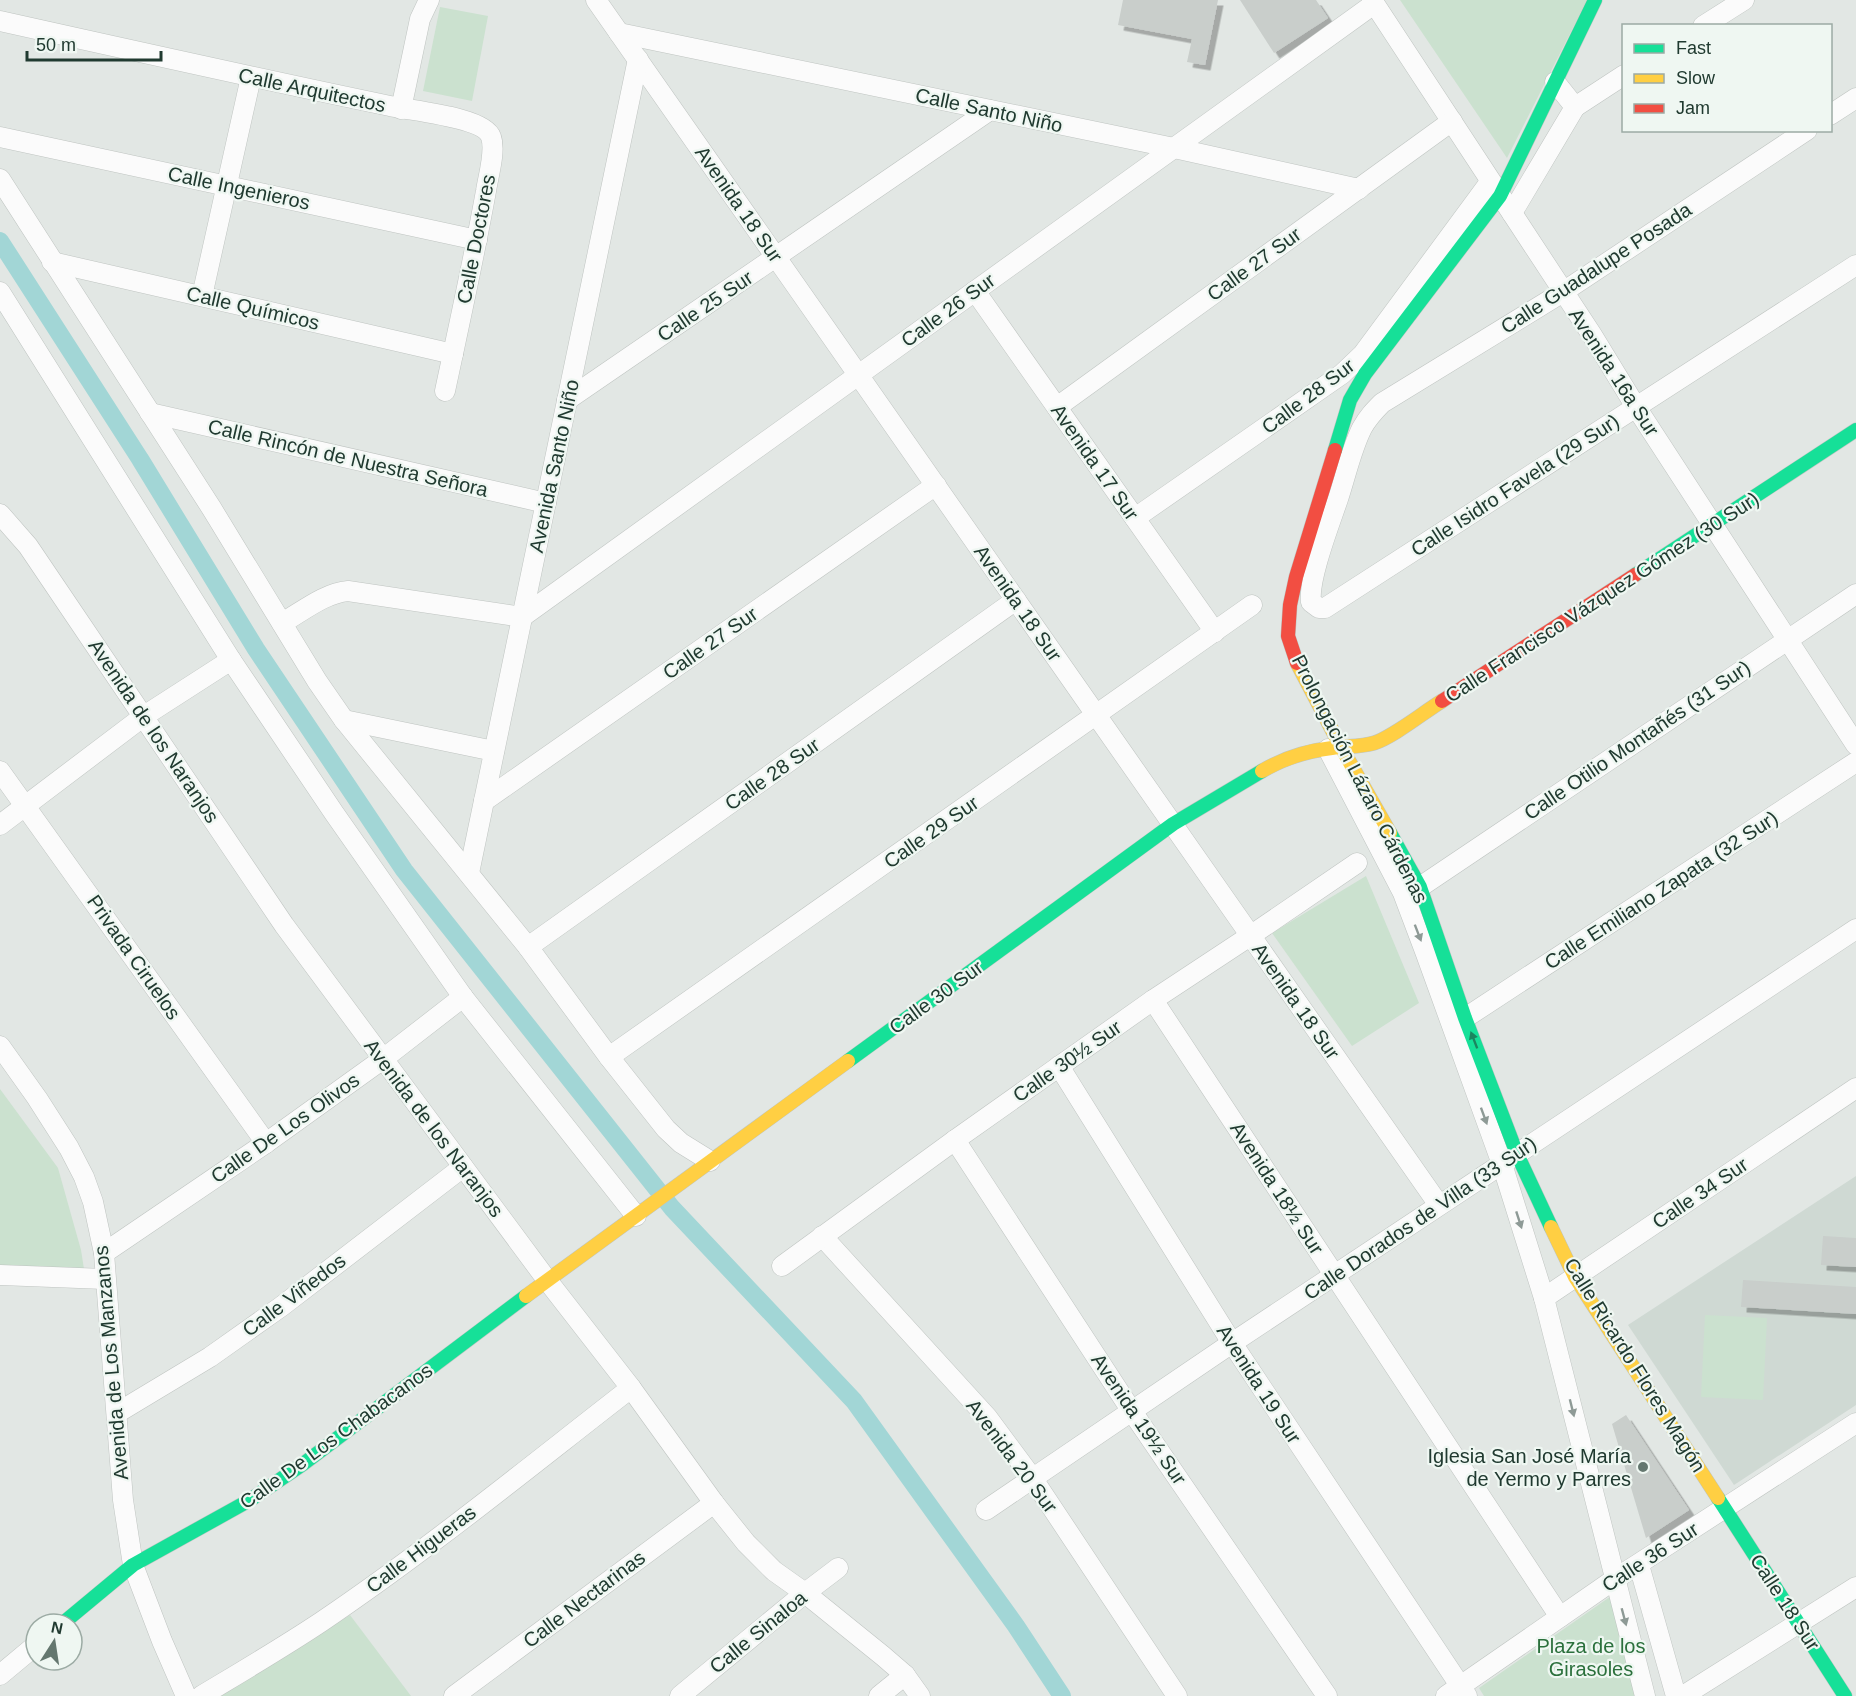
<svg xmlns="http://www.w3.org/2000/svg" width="1856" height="1696" viewBox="0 0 1856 1696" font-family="Helvetica,sans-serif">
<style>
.built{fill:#cfd9d3}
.green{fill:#cbe1cf}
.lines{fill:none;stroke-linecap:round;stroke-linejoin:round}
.canal{stroke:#a2d6d6;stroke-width:18}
.building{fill:#c9cecb;filter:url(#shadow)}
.street-casing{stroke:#bfc4c1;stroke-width:21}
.fast-casing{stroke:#bec5c1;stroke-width:15}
.slow-casing{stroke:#bec5c1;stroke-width:15}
.jam-casing{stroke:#bec5c1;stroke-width:15}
.street{stroke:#fbfbfb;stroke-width:20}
.fast{stroke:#16e098;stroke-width:14}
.slow{stroke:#ffcf43;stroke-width:14}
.jam{stroke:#f24e42;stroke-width:14}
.oneway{fill:#8e9a96}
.oneway2{fill:#1c855f}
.poi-dot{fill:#64776f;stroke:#eff7f2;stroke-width:2}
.labels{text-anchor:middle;stroke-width:4.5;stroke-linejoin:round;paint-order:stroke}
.street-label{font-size:20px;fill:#203a30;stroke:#eff7f2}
.poi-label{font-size:20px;fill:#203a30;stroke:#eff7f2;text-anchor:end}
.park-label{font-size:20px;fill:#2b703c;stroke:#eff7f2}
</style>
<defs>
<filter id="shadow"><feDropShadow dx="5.5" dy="5.5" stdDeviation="0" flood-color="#0004"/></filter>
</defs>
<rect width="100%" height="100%" fill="#e2e7e4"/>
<!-- built -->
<path class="built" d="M1856 1176V1405L1734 1485 1628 1325Z"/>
<!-- green -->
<g class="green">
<path d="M1400 0H1587L1507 158Z"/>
<path d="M440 7 488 16 472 101 423 91Z"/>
<path d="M1366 876 1419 1003 1352 1046 1272 933Z"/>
<path d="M0 1089 58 1168 81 1250 84 1269 0 1267Z"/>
<path d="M1705 1315 1767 1318 1763 1400 1701 1397Z"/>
<path d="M1614 1594 1641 1696H1484L1479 1688Z"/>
<path d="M350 1615 411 1696H218Z"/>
</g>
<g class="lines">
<!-- canal -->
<path class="canal" d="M0 241 140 459 256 649 404 870 672 1208 854 1401 1016 1626 1062 1696"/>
</g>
<!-- building -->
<g class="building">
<path d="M1123 0H1218L1205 65 1187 62 1192 39 1118 25Z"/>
<path d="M1240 0H1316L1328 18 1274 53Z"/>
<path d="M1823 1236 1856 1238V1267L1821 1265Z"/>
<path d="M1743 1280 1856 1287V1314L1741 1307Z"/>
<path d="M1626 1415 1689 1510 1646 1538 1612 1424Z"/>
</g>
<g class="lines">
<!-- street casing -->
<g class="street-casing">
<g id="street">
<path d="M596 0 1439 1205"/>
<path d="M1372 0 1592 335 1636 407 1856 745"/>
<path d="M0 21C130 50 260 79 390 106 411 111 484 117 491 137 496 151 488 177 486 191 474 258 459 325 445 391"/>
<path d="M1703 26 1744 0"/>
<path d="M619 33 1174 148 1359 189"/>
<path d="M1555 82 1575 107 1624 75"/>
<path d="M401 109 420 19 429 0"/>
<path d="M1830 115 1856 98"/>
<path d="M1807 130 1563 292 1382 403C1374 411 1368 417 1362 428 1351 450 1346 475 1338 499 1330 523 1308 579 1311 602L1319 608H1325L1856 265"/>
<path d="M0 137 477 240"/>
<path d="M0 179 212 509 317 681 344 720 528 947 609 1057 666 1129 681 1143 710 1161"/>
<path d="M1512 213 1575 107"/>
<path d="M52 262 453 354"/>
<path d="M975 291 1215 632"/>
<path d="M0 292 231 660 334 813 463 997 636 1216"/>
<path d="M202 296 251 77"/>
<path d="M567 400 990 110"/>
<path d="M1057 407 1452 121"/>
<path d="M150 413 546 503"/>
<path d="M0 514 28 546 284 925 547 1280 631 1388 714 1503 746 1543 774 1571 805 1593 883 1656 905 1675 920 1696"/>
<path d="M1135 518 1342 374 1363 354 1490 182"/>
<path d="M282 623C303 611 325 593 348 591L522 617 1374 4"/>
<path d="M344 720 494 751"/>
<path d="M1328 749 1403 893 1426 954 1502 1164 1544 1298 1645 1696"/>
<path d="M0 771 266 1143"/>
<path d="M484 801 936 485"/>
<path d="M0 825 144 716 231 660"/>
<path d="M469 873 638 59"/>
<path d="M1420 887 1856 594"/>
<path d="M528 947 1016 600"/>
<path d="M1153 1000 1560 1617"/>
<path d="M1465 1018 1856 762"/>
<path d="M0 1046 37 1098 69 1148 84 1177 93 1202 104 1253 123 1500 133 1565 162 1641 186 1696"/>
<path d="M609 1057 1252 605"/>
<path d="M1059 1066 1232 1343 1467 1696"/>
<path d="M955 1140 1131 1410 1327 1696"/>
<path d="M822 1236 987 1417 1033 1479 1177 1696"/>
<path d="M104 1253 266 1143 383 1059 463 997"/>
<path d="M782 1266 955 1140 1153 1000 1250 936 1357 863"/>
<path d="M0 1275 105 1279"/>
<path d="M1544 1298 1856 1088"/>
<path d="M117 1413 210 1357 282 1306 463 1167"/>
<path d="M986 1510 1232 1343 1856 929"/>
<path d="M1639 1565 1676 1696"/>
<path d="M0 1675 36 1645"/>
<path d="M201 1696C241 1672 282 1648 321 1622 429 1549 529 1467 631 1388"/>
<path d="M454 1696 714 1503"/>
<path d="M680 1696 805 1593 838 1568"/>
<path d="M879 1696 905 1675"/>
<path d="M1446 1696 1615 1579 1856 1423"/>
<path d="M1683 1696 1856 1587"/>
</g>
</g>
<!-- fast casing -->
<g class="fast-casing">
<g id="fast">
<path d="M1335 450 1350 400 1365 374 1500 196 1595 0"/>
<path d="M1635 575 1856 430"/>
<path d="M1390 833 1420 887 1465 1018 1517 1154 1551 1227"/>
<path d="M848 1061 1173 824 1262 771"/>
<path d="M1718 1498 1845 1696"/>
<path d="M62 1624 133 1565 250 1500 303 1464 526 1296"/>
</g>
</g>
<!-- slow casing -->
<g class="slow-casing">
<g id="slow">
<path d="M1297 663 1341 747 1390 833"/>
<path d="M1262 771C1284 758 1306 751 1332 748 1346 746 1361 747 1374 743 1393 737 1424 712 1442 701"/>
<path d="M1551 1227 1575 1277 1718 1498"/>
<path d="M526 1296 848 1061"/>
</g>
</g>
<!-- jam casing -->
<g class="jam-casing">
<g id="jam">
<path d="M1297 663 1288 636 1290 605 1296 577 1335 450"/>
<path d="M1442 701 1635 575"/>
</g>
</g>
<!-- street -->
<use href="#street" class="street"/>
<!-- fast -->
<use href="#fast" class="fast"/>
<!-- slow -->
<use href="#slow" class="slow"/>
<!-- jam -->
<use href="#jam" class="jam"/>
</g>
<!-- one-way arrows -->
<defs><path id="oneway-solid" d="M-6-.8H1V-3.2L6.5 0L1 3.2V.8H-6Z" transform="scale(1.5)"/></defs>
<g class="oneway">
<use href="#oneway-solid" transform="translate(1418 933) rotate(69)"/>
<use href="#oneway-solid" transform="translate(1484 1116) rotate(70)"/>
<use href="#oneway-solid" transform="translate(1519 1220) rotate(72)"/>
<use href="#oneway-solid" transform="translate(1572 1408) rotate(76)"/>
<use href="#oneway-solid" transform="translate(1624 1617) rotate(75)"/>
</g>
<use class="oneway2" href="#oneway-solid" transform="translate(1474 1040) rotate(-111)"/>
<!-- markers -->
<circle class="poi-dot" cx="1643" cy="1467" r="6"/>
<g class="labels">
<!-- street labels -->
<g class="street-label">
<text transform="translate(312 90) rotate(12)" y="7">Calle Arquitectos</text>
<text transform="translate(989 110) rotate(12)" y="7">Calle Santo Niño</text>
<text transform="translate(239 188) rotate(12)" y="7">Calle Ingenieros</text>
<text transform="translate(739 204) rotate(55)" y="7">Avenida 18 Sur</text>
<text transform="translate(476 239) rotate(-79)" y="7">Calle Doctores</text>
<text transform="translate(1254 264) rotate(-36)" y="7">Calle 27 Sur</text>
<text transform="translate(1596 268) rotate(-33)" y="7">Calle Guadalupe Posada</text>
<text transform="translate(705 306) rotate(-34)" y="7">Calle 25 Sur</text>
<text transform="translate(253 308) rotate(13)" y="7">Calle Químicos</text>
<text transform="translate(948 310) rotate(-36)" y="7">Calle 26 Sur</text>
<text transform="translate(1614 372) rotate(57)" y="7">Avenida 16a Sur</text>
<text transform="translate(1308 396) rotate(-37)" y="7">Calle 28 Sur</text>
<text transform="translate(348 458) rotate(13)" y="7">Calle Rincón de Nuestra Señora</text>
<text transform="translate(1095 462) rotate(55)" y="7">Avenida 17 Sur</text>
<text transform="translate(554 466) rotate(-78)" y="7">Avenida Santo Niño</text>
<text transform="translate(1515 485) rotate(-33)" y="7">Calle Isidro Favela (29 Sur)</text>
<text transform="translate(1602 597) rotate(-33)" y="7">Calle Francisco Vázquez Gómez (30 Sur)</text>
<text transform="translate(1018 603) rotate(55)" y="7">Avenida 18 Sur</text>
<text transform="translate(710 643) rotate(-35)" y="7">Calle 27 Sur</text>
<text transform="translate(154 731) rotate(56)" y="7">Avenida de los Naranjos</text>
<text transform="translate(1637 740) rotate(-34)" y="7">Calle Otilio Montañés (31 Sur)</text>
<text transform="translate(772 774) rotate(-35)" y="7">Calle 28 Sur</text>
<text transform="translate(1360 779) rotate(63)" y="7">Prolongación Lázaro Cárdenas</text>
<text transform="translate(931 832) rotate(-35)" y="7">Calle 29 Sur</text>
<text transform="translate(1661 890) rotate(-33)" y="7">Calle Emiliano Zapata (32 Sur)</text>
<text transform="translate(134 957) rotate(55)" y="7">Privada Ciruelos</text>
<text transform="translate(936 997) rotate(-36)" y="7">Calle 30 Sur</text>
<text transform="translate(1296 1001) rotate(55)" y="7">Avenida 18 Sur</text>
<text transform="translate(1067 1061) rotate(-35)" y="7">Calle 30½ Sur</text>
<text transform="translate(285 1128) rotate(-35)" y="7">Calle De Los Olivos</text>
<text transform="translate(434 1128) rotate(53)" y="7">Avenida de los Naranjos</text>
<text transform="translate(1277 1188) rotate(57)" y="7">Avenida 18½ Sur</text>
<text transform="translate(1700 1193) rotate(-34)" y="7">Calle 34 Sur</text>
<text transform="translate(1420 1218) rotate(-34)" y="7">Calle Dorados de Villa (33 Sur)</text>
<text transform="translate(294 1295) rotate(-37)" y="7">Calle Viñedos</text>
<text transform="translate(111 1363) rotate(-95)" y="7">Avenida de Los Manzanos</text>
<text transform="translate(1635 1365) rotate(58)" y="7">Calle Ricardo Flores Magón</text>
<text transform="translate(1259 1384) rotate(57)" y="7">Avenida 19 Sur</text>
<text transform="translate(1139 1419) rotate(56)" y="7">Avenida 19½ Sur</text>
<text transform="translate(336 1436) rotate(-36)" y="7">Calle De Los Chabacanos</text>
<text transform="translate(1012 1456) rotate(53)" y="7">Avenida 20 Sur</text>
<text transform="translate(421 1549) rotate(-37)" y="7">Calle Higueras</text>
<text transform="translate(1650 1557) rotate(-33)" y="7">Calle 36 Sur</text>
<text transform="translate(584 1599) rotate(-37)" y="7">Calle Nectarinas</text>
<text transform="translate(1785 1602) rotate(57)" y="7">Calle 18 Sur</text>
<text transform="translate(758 1632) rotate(-39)" y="7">Calle Sinaloa</text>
</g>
<!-- poi labels -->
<g class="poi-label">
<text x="1631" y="1463">Iglesia San José María<tspan x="1631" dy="23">de Yermo y Parres</tspan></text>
</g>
<!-- park labels -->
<g class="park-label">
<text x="1591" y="1653">Plaza de los<tspan x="1591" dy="23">Girasoles</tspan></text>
</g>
</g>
<!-- legend -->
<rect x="1622" y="24" width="210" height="108" fill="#eff7f2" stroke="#9caba4" stroke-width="1.5"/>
<rect x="1634" y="44" width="30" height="9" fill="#16e098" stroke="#9caba4" stroke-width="1.5"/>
<text x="1676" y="54" font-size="18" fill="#203a30">Fast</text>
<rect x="1634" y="74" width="30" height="9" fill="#ffcf43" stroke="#9caba4" stroke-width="1.5"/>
<text x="1676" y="84" font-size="18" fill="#203a30">Slow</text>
<rect x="1634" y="104" width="30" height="9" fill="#f24e42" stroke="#9caba4" stroke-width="1.5"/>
<text x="1676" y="114" font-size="18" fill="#203a30">Jam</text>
<!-- north arrow -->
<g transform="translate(54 1642) rotate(12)"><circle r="28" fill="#eff7f2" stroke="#9caba4" stroke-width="1.5"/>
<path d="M0-4.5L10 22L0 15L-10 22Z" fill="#64776f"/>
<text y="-9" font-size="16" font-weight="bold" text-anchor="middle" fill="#203a30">N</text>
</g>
<!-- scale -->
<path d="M27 51v9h134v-9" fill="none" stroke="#203a30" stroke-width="3"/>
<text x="36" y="51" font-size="18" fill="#203a30" stroke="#eff7f2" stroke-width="4.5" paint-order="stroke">50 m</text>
</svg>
